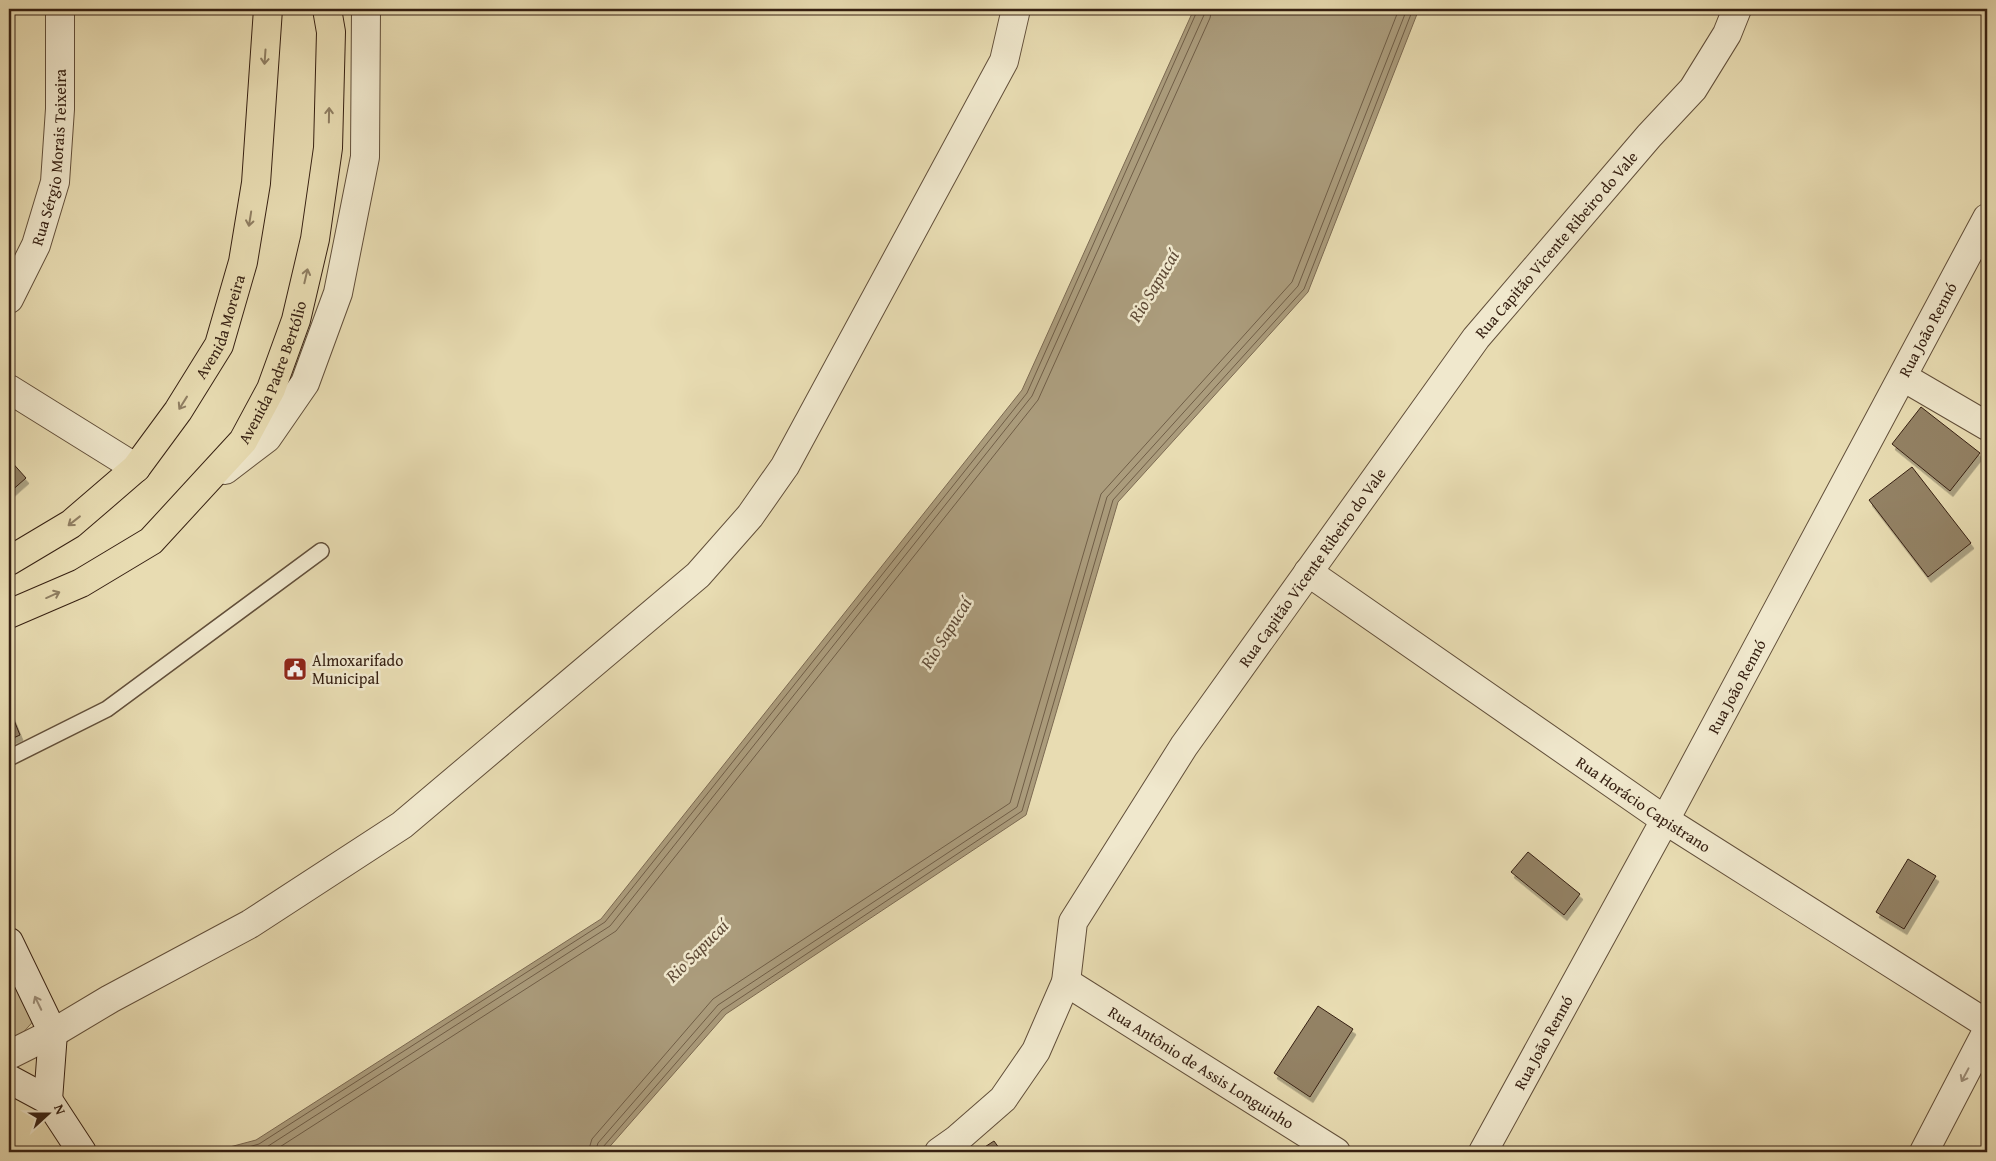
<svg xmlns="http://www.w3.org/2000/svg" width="1996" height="1161" viewBox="0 0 1996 1161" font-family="'Gentium Book Plus',serif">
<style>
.green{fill:#cabc97;stroke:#806e54}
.water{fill:#ab9c7c;stroke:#7c6a52}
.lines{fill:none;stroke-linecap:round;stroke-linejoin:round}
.shore{stroke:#705e47;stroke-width:1}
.building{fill:#938265;stroke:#362012;filter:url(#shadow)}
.lane-casing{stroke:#624f3a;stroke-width:18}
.street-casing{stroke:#624f3a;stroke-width:30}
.secondary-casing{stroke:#362012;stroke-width:30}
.highway-casing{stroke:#362012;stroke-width:30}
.lane{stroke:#f0e8cd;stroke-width:15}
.street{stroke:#f0e8cd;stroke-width:28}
.secondary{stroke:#f0e8cd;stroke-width:28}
.highway{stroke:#e8dcb2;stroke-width:28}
.oneway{stroke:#8f7e62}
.oneway2{stroke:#9c8e79}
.labels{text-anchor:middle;stroke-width:5;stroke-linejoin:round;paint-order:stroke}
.street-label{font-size:16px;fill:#362012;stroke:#f0e8cd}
.poi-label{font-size:16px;fill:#362012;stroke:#f0e8cd;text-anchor:start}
.water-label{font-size:18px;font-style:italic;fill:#5f4b37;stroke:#f0e8cd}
</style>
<defs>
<filter id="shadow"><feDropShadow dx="3" dy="5.5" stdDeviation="0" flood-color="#0004"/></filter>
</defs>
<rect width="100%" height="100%" fill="#e8dcb2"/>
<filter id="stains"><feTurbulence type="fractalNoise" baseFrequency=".004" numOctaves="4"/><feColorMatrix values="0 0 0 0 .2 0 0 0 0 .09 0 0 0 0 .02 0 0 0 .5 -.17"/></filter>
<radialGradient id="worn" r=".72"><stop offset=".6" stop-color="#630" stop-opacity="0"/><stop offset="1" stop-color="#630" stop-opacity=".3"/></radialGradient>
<!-- green -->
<path class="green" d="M9 958 39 1015 18 1038 9 1037Z"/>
<!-- water -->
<path class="water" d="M1194 9H1419L1308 292 1118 502 1026 815 726 1014 605 1152H211L256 1140 601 919 1022 390Z"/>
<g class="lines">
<!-- shore -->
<g class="shore">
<path d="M231 1152 259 1144 605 922 1027 393 1198 9"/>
<path d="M255 1152 262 1150 610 926 1032 396 1204 15 1205 9"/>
<path d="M272 1152 616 931 1038 400 1210 18 1212 9"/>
<path d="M588 1152 592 1139 713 999 1010 803 1101 494 1292 282 1399 9"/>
<path d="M595 1152 598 1143 718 1005 1017 807 1107 497 1298 286 1407 9"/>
<path d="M602 1152 603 1147 722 1010 1022 811 1113 500 1304 289 1413 9"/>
</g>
</g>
<!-- building -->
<g class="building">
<path d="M1921 407 1980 453 1950 491 1892 444Z"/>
<path d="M9 459 26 478 9 493Z"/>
<path d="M1912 467 1971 543 1928 577 1869 500Z"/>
<path d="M9 708 20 735 9 740Z"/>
<path d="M1528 852 1580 894 1564 915 1511 872Z"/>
<path d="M1908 859 1936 876 1904 929 1876 912Z"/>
<path d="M1318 1006 1353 1029 1310 1097 1274 1073Z"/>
<path d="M994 1141 1002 1152H977Z"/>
</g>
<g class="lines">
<!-- lane casing -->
<g class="lane-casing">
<path id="lane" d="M9 758 107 709 321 551"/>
</g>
<!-- street casing -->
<g class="street-casing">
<g id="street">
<path id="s1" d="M9 299 36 245 55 182 60 109V9"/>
<path d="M1903 377 1987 426"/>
<path d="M9 389 136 468"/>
<path d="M225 470 267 438 305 383 338 293 365 157 366 9"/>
<path id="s2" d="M1308 572 1665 820 1987 1024"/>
<path id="s3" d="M1066 982 1336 1152"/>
<path d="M9 1055 53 1033 110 999 250 924 402 825 698 575 750 516 785 466 1004 61 1016 9"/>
<path id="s4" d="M939 1152 956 1140 1003 1099 1036 1051 1066 982 1073 922 1184 746 1476 338 1649 136 1693 89 1727 34 1737 9"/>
<path id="s5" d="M1483 1152 1665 820 1987 218"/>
<path d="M1924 1152 1987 1031"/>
</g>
</g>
<!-- secondary casing -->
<g class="secondary-casing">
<g id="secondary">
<path d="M9 942 53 1033 48 1100"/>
<path d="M9 1079 48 1100 82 1152"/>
</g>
</g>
<!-- highway casing -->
<g class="highway-casing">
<g id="highway">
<path id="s6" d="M9 561 71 524 136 468 178 411 219 345 243 262 256 183 268 9"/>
<path id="s7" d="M9 614 81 583 151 541 243 441 271 389 296 320 315 239 328 148 331 32 327 9"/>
</g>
</g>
<!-- lane -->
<use href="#lane" class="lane"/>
<!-- street -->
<use href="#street" class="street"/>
<!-- secondary -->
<use href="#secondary" class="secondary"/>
<!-- highway -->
<use href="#highway" class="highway"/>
</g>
<!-- one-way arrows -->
<defs><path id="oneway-shaft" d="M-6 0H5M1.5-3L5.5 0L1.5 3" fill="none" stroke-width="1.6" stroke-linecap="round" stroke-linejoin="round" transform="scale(1.25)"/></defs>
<g class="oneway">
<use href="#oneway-shaft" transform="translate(265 57) rotate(94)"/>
<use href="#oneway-shaft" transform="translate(329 115) rotate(-89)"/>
<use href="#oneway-shaft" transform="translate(250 219) rotate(99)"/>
<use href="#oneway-shaft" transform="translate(306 276) rotate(-77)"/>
<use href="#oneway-shaft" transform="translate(183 403) rotate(122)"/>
<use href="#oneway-shaft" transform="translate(74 521) rotate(142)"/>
<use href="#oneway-shaft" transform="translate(53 595) rotate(-24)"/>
</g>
<g class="oneway2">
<use href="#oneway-shaft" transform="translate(38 1003) rotate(-116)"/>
<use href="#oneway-shaft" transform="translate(1965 1075) rotate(118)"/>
</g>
<!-- icons -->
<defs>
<g id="civic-square" transform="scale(1.25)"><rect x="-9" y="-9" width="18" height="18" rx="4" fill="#8f2418" stroke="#f0e8cd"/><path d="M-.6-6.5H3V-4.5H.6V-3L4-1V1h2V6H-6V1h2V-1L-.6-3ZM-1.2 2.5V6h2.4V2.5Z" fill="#fff"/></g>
</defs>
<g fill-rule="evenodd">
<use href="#civic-square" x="295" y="669"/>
</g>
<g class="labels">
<!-- street labels -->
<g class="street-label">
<text dy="6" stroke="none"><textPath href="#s1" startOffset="150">Rua Sérgio Morais Teixeira</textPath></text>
<text dy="6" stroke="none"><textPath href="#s4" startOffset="1110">Rua Capitão Vicente Ribeiro do Vale</textPath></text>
<text dy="6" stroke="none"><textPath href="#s6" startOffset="324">Avenida Moreira</textPath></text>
<text dy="6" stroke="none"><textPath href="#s5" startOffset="935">Rua João Rennó</textPath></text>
<text dy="6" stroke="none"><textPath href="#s7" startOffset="371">Avenida Padre Bertólio</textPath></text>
<text dy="6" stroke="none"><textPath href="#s4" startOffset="705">Rua Capitão Vicente Ribeiro do Vale</textPath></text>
<text dy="6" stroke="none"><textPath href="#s5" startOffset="530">Rua João Rennó</textPath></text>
<text dy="6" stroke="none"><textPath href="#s2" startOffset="408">Rua Horácio Capistrano</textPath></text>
<text dy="6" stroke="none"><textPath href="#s5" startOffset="125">Rua João Rennó</textPath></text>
<text dy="6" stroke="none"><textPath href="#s3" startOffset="160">Rua Antônio de Assis Longuinho</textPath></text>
</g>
<!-- poi labels -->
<g class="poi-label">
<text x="312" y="666">Almoxarifado<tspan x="312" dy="18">Municipal</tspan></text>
</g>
<!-- water labels -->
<g class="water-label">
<text transform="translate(1154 286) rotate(-59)" y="6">Rio Sapucaí</text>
<text transform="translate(946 633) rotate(-58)" y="6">Rio Sapucaí</text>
<text transform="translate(697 951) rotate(-45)" y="6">Rio Sapucaí</text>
</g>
</g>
<!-- margin -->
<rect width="1996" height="1161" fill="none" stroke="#e8dcb2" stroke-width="30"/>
<rect x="10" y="10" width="1976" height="1141" fill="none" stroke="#362012" stroke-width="2.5"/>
<rect x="15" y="15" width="1966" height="1131" fill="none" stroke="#362012"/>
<!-- north arrow -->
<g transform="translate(48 1114) rotate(69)" stroke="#f0e8cd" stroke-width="4" paint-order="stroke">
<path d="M0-4L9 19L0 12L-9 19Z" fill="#362012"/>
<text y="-8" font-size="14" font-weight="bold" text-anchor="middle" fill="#362012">N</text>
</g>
<rect width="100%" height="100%" filter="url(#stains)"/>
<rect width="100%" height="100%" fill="url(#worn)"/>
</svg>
